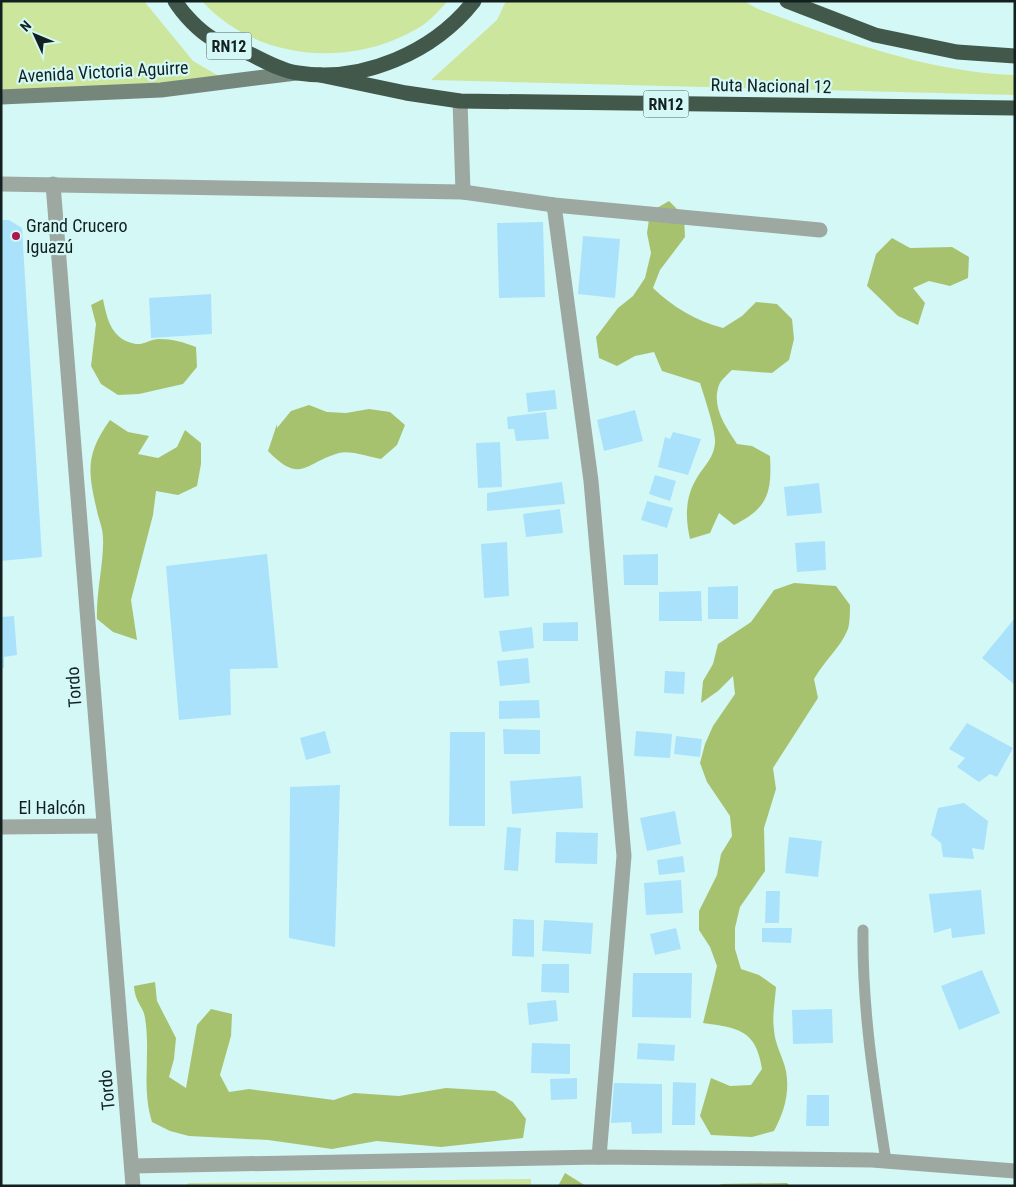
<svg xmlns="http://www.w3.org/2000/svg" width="1016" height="1187" viewBox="0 0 1016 1187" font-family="'Roboto Condensed',sans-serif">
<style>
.green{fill:#cde69e}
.forest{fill:#a7c26f}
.building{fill:#aae2fc}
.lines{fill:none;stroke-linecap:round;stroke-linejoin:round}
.lane{stroke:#9da8a1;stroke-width:11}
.street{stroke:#9da8a1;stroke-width:15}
.secondary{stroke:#75867b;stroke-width:15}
.highway{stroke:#41584a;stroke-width:15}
.poi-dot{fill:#ab184c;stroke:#d4f8f6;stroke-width:2}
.labels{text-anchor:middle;stroke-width:4.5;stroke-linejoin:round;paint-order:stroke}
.shield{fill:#d4f8f6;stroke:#4d6160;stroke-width:1}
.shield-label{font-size:16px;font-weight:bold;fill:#132020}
.street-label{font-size:18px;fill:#132020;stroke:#d4f8f6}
.poi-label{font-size:18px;fill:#132020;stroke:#d4f8f6;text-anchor:start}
</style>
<rect width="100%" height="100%" fill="#d4f8f6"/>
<!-- green -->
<g class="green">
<path d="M1 1H144L193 61 229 82 1 92Z"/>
<path d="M202 1H448C440 9 432 19 423 25 355 69 257 62 202 1Z"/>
<path d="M506 1H744L758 9C840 39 926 72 1015 75V95L431 80 497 20Z"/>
<path d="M531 1179V1186H184L189 1183Z"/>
</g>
<!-- forest -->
<g class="forest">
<path d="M669 201 684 216 685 237 660 270 653 288C673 307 696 321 723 328L742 316 756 302 777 304 792 319 794 339 789 360 772 373 732 370C728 374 721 380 719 385 711 407 726 427 737 444L752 446 770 456C772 493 768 508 734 525L719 513 710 533 690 539C685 517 685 496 698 476 705 465 714 457 715 443 716 431 704 396 700 383L662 371 654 352 635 356 617 366 599 358 596 337 618 308 633 296 645 278 651 253 647 233 650 212Z"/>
<path d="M892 238 910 248 952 247 969 257 968 278 950 286 929 281 913 288 925 303 918 325 898 316 867 286 876 254Z"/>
<path d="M103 299C107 320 112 340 136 344 144 345 151 339 159 339 173 339 183 342 196 347L197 367 183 384 139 394 118 395 101 384 91 366 96 324 91 305Z"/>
<path d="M309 405 327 412 346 413 369 409 390 412 405 425 397 445 381 459C370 457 350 450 339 453 304 463 301 485 268 451L277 424V428L291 411Z"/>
<path d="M110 420 128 432 149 436 138 454 158 458 177 447 185 430 201 443V464L197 486 178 495 156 491 153 515 131 600 137 640 113 632 97 619C96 591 104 563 103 538 103 529 99 520 97 511 88 472 85 455 110 420Z"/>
<path d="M794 583 836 586 850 605C850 612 850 622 848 629 841 647 824 661 814 679L818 698 773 768 776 789 764 828 765 871 740 907 735 928V949L741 969 759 975 776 987C775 1001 772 1016 774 1030 775 1045 783 1057 786 1071 790 1093 784 1112 774 1131L752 1137 711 1135 700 1116 711 1078 730 1086 751 1085 762 1069C756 1030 739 1028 703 1023L717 966 710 947 699 930V911L717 875 721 854 732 836 730 816 707 782 700 763 705 744 713 726 735 694 733 676 718 691 701 703 703 681 713 664 718 644 751 622 774 590Z"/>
<path d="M155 982 157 1001 176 1038 174 1059 169 1077 186 1088 197 1025 211 1009 232 1014 231 1036 220 1075 229 1092 249 1089 334 1100 354 1093 399 1096 446 1088 495 1091 513 1102 526 1119 523 1138 441 1147 377 1141 332 1149 268 1140 189 1136 170 1131 152 1122C141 1087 151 1054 145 1018 144 1007 135 1003 134 986Z"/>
<path d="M565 1173 586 1186H558Z"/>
<path d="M787 1183 790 1186H719L721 1184Z"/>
</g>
<!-- building -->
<g class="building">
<path d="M1 220H9L22 228 42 557 1 561Z"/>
<path d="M543 222 545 297 499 298 497 223Z"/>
<path d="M583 236 620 239 615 298 578 294Z"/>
<path d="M211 294 212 334 151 338 149 298Z"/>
<path d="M555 390 557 409 528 412 526 393Z"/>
<path d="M635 410 643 441 604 451 597 420Z"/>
<path d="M546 412 549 439 516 441 514 429H508L507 417Z"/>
<path d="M673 432 701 439 688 475 658 467 665 437 670 439Z"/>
<path d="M500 442 502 487 478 488 476 443Z"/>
<path d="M655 475 676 481 670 501 649 494Z"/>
<path d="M562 482 565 504 487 511V493Z"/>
<path d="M819 483 822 513 787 516 784 487Z"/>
<path d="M647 501 673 508 667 528 641 520Z"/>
<path d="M560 509 563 533 526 537 523 514Z"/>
<path d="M825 541 826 570 797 572 795 543Z"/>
<path d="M507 542 509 596 484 598 481 544Z"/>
<path d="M267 554 278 668 230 669 231 715 179 720 166 566Z"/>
<path d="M658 554V585H624L623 555Z"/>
<path d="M738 586V619H708V587Z"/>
<path d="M701 591 702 621H659V592Z"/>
<path d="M14 616 17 655 4 657V668H1V617Z"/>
<path d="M1015 618V685L982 658Z"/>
<path d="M578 622V641H543V623Z"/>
<path d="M532 627 534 648 502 652 499 631Z"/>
<path d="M528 658 530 683 500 686 497 661Z"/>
<path d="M665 671 685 672 684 694 664 693Z"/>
<path d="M539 700 540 718 499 719V701Z"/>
<path d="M967 723 1013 748 997 777 990 774 979 782 957 767 965 758 949 749Z"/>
<path d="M503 729 540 730V754H504Z"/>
<path d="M325 731 331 753 306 760 300 738Z"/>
<path d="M636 731 672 734 670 758 634 756Z"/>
<path d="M450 732H485V826H449Z"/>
<path d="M676 736 702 739 700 757 674 754Z"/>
<path d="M581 776 583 808 512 814 510 781Z"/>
<path d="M340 785 335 947 289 938 290 787Z"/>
<path d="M964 803 988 821 984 850 972 848 974 859 943 857 941 843 931 835 938 808Z"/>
<path d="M675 811 681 844 647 851 640 818Z"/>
<path d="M507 827 521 828 518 871 504 870Z"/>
<path d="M556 832 598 833 597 864 555 863Z"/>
<path d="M789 837 822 841 818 877 785 873Z"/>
<path d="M683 856 685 872 659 875 657 860Z"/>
<path d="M681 880 683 913 646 915 644 883Z"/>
<path d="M981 890 985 934 952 938 951 928 934 933 929 894Z"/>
<path d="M766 891H780L779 923H765Z"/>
<path d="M513 919 534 920V957L512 956Z"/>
<path d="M544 920 593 923 591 954 542 951Z"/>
<path d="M676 928 681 949 655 955 650 934Z"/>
<path d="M762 928H792L791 943 762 942Z"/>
<path d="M542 964H569V993L541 992Z"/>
<path d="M982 970 1000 1013 959 1030 941 986Z"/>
<path d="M633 973H692L691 1018 632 1017Z"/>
<path d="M556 1000 558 1021 529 1025 527 1003Z"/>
<path d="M832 1009 833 1043 793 1044 792 1010Z"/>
<path d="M532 1043 570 1044V1074L531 1073Z"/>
<path d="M638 1043 675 1045 674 1061 637 1059Z"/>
<path d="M577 1078V1099L551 1100 550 1079Z"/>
<path d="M673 1082 696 1083 695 1125H672Z"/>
<path d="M614 1083 662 1084V1133L632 1134 631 1122 611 1123Z"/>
<path d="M807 1095H829V1126H806Z"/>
</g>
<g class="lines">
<!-- lane -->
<path class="lane" d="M863 930C862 1008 874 1084 886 1161"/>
<!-- street -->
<g class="street">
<path d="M460 101 463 192"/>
<path d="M1 184 463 192 554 205 820 230"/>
<path d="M53 184 133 1186"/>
<path d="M554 205 591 481 624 856 599 1157"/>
<path d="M1 827 104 826"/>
<path d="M132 1166 599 1157 872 1160 1015 1171"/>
</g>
<!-- secondary -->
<path class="secondary" d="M1 97 161 90 296 73"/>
<!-- highway -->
<g class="highway">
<path d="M175 1C183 14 199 31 213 39 223 45 237 49 248 53 263 60 281 71 298 73 363 83 434 52 474 1"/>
<path d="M787 1 875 35 957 52 1015 56"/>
<path d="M320 75 406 93 460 101 1015 108"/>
</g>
</g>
<!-- markers -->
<circle class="poi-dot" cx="16" cy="236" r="5"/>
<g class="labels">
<!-- shield labels -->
<g class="shield">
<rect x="206.5" y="32.5" width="45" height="27" rx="4"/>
<rect x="643.5" y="90.5" width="45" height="27" rx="4"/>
</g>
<g class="shield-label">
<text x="229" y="52">RN12</text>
<text x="666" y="110">RN12</text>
</g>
<!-- street labels -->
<g class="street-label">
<text transform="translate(103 72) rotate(-3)" y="6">Avenida Victoria Aguirre</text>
<text transform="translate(771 86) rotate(1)" y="6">Ruta Nacional 12</text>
<text transform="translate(74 687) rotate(-94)" y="6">Tordo</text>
<text x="52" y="814">El Halcón</text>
<text transform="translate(107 1090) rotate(-95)" y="6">Tordo</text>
</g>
<!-- poi labels -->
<g class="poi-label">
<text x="26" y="232">Grand Crucero<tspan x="26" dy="21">Iguazú</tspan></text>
</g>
</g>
<!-- border -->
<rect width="1016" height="1187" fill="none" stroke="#132020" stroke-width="5"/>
<!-- north arrow -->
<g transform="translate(35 35) rotate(314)" stroke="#d4f8f6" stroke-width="4" paint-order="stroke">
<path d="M0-4L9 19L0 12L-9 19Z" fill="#132020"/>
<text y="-8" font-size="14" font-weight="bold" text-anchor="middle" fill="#132020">N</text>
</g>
</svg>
